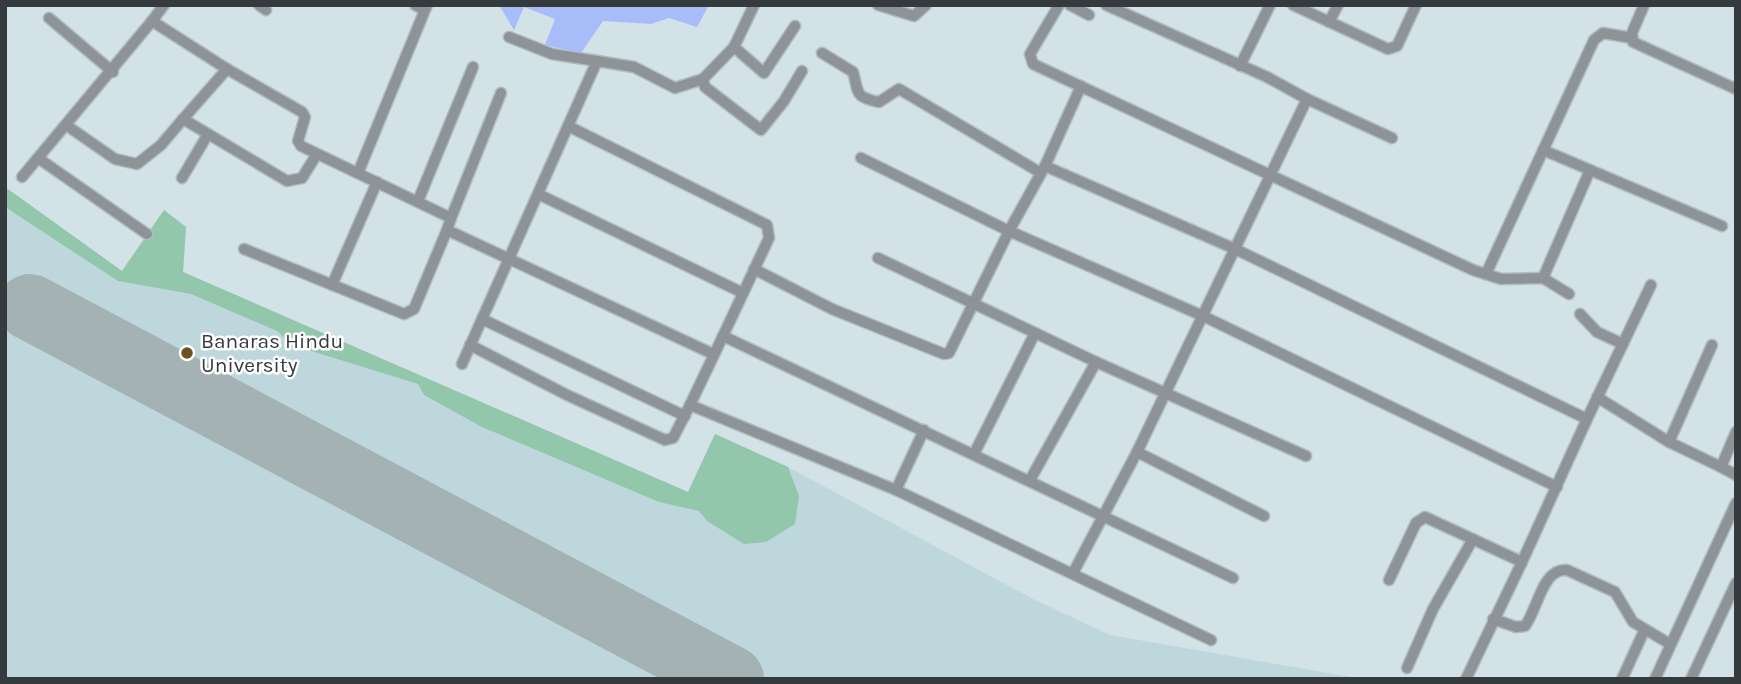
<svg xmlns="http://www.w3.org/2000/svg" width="1741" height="684" viewBox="0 0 1741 684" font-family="Karla,sans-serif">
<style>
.built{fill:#bed7dc}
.green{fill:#93c7ac}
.water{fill:#a8bcfa}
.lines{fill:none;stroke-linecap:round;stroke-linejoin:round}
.runway{stroke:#a4b2b4;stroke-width:66}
.minor-casing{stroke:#afbdc1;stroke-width:13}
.minor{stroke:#8e9397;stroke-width:10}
.poi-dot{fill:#6b5223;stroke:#fff;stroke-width:2.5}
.labels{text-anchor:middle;stroke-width:5;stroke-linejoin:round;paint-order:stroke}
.poi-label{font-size:21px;fill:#353b3d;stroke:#fff;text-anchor:start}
</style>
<rect width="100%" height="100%" fill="#d2e2e6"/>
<!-- built -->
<path class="built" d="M5 187 122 271 164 210 186 227 183 272 688 492 715 434 788 467 1033 599 1110 635 1362 679H5Z"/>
<!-- green -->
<path class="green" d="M5 187 122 271 164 210 186 227 183 272 688 492 715 434 788 467 799 496 795 524 766 542 744 544 707 521 699 511 659 502 482 427 424 395 418 384 292 345 277 331 191 294 118 281 5 207Z"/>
<!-- water -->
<path class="water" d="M499 5H709L697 27 669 18 651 24 603 21 581 53 545 45 555 19 524 7 514 30Z"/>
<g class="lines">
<!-- runway -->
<path class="runway" d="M30 307 731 679"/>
<!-- minor casing -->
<g class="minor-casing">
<g id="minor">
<path d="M259 5 266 10"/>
<path d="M415 5 424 10"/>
<path d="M754 5 734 47 703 79 705 87 761 130 784 101 802 71"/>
<path d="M878 5 914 16 926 5"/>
<path d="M1059 5 1030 54 1033 64 1473 270 1501 279 1543 278 1569 294"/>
<path d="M1070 5 1089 15"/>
<path d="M1293 5 1388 49 1397 46 1416 5"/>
<path d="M1644 5 1632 33 1633 42 1736 89"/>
<path d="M49 18 113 72"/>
<path d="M152 21 164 5"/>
<path d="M1329 22 1338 5"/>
<path d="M509 37 552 54 597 61"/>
<path d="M734 47 764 73 795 26"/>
<path d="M822 53 853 72C859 93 854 97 879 102L899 89 1041 173"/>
<path d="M1240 66 1270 5"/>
<path d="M227 69 183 119 287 181 302 178 317 154"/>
<path d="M1307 99 1392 138"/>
<path d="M66 125 115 159 137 164 161 145 183 119"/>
<path d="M568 126 597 61 634 67 675 88 703 79"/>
<path d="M1543 150 1722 226"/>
<path d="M38 158 147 234"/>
<path d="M861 158 1009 231 1203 316 1557 487"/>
<path d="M1045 166 1081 86"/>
<path d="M358 173 427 5"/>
<path d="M22 177 152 21 227 69 302 112 305 117 298 141 301 146 451 218 447 230 713 354"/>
<path d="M182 178 208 134"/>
<path d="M538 194 743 293"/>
<path d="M418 201 473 67"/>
<path d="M451 218 501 93"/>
<path d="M244 249 404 314 414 309 447 230"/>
<path d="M878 258 1096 362"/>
<path d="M754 269 832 309 944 354 949 353 1009 231 1045 166 1235 249 1587 419 1522 562 1425 517 1416 523 1389 580"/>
<path d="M1486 274 1594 40 1603 33 1632 38"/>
<path d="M1543 278 1590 170"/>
<path d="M332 285 377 182"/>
<path d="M1580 314 1597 332 1623 344"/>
<path d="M482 319 685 416"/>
<path d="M470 345 567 395 665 440 673 438 690 405"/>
<path d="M462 364 568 126 767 225 769 238 723 336"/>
<path d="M1597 397 1669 442 1721 467"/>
<path d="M1587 419 1651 285"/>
<path d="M1736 432 1721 467 1736 475"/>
<path d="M1669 442 1712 345"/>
<path d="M1137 452 1264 516"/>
<path d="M974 454 1035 333"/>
<path d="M1030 480 1096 362 1306 456"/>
<path d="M896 490 924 430"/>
<path d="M1073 573 1137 452 1307 99 1267 77 1106 5"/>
<path d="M1493 619 1516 627 1525 626C1538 609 1542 568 1567 570L1615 592 1633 622 1670 644"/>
<path d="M1211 640 896 490 690 405 723 336 1233 578"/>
<path d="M1407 668 1433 609 1473 539"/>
<path d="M1466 679 1522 562"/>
<path d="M1622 679 1644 631"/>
<path d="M1655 679 1736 503"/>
<path d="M1691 679 1736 583"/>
</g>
</g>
<!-- minor -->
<use href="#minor" class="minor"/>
</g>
<!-- markers -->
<circle class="poi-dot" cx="187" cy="353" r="7"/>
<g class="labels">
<!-- poi labels -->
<g class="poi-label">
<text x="201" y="348">Banaras Hindu<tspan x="201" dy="24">University</tspan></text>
</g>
</g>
<!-- border -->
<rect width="1741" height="684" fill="none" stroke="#353b3d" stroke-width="14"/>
</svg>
